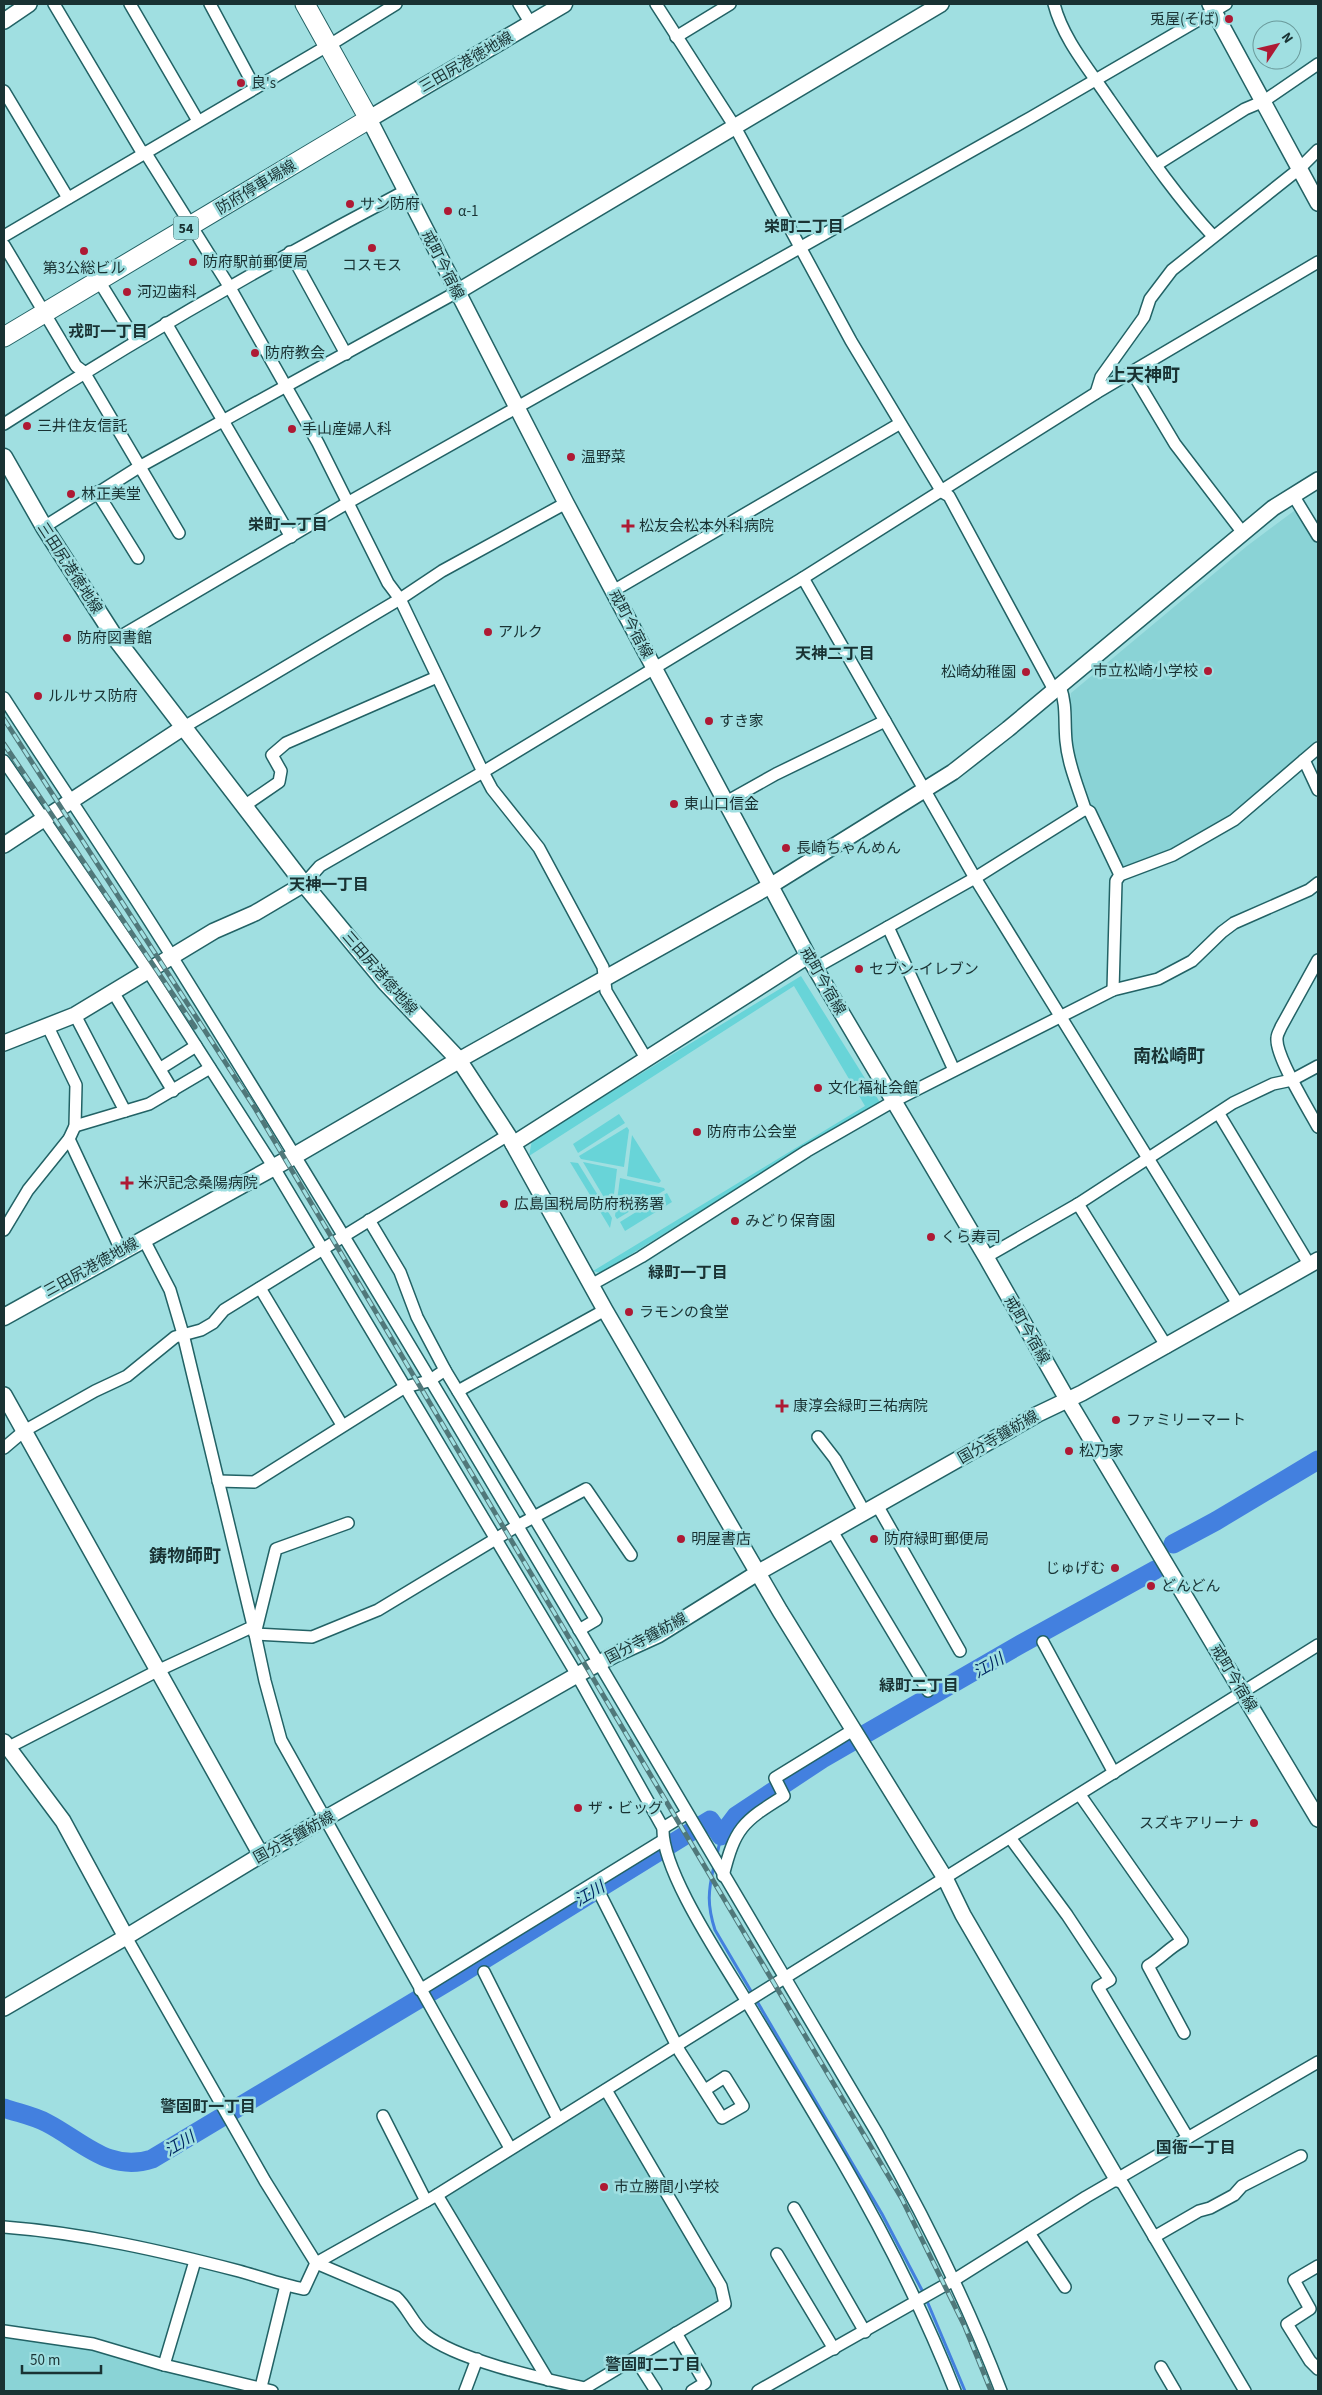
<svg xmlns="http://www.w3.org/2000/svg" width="1322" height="2395" viewBox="0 0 1322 2395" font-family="'Source Sans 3','Noto Sans JP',sans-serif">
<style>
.built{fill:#8ad3d6}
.green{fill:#68d4d8}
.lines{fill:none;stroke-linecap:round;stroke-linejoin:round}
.stream{stroke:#4380df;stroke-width:3}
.river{stroke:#4380df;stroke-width:19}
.minor-casing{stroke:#226265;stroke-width:14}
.tertiary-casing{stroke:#226265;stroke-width:18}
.secondary-casing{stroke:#226265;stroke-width:19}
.primary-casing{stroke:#226265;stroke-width:21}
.minor{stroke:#fff;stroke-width:11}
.tertiary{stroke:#fff;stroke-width:15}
.secondary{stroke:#fff;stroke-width:16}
.primary{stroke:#fff;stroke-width:19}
.rail-casing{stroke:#50787a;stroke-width:5}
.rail{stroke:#a0dfe1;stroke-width:3;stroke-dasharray:9;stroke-linecap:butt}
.poi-dot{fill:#ae1a34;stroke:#a0dfe1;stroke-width:2}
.labels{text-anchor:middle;stroke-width:5;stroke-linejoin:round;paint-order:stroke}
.shield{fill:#a0dfe1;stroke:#426667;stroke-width:1}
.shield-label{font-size:14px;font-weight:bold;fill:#193233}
.poi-label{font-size:15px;fill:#193233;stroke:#a0dfe1;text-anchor:start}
.street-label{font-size:15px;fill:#193233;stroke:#a0dfe1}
.neighbourhood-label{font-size:16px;font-weight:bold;fill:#193233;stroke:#a0dfe1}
.water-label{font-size:16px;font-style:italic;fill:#002863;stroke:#a0dfe1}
.quarter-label{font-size:18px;font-weight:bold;fill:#193233;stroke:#a0dfe1}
</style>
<rect width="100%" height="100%" fill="#a0dfe1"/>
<!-- built -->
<g class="built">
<path d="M1298 508 1318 540V741L1233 816 1166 853 1123 868 1091 805 1087 807 1073 760 1069 706 1071 693 1247 546Z"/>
<path d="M606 2090 725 2304 585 2388 548 2380 437 2195Z"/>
<path d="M8 2331 93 2344 274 2391H4V2343Z"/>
</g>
<!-- green -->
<g class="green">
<path d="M801 976 881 1104 805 1146 601 1273 593 1271 865 1106 794 986 529 1156 532 1140Z"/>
<path d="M619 1114 625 1123 578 1153 573 1144Z"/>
<path d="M627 1127 629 1130 624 1167 581 1159 579 1156Z"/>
<path d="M632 1135 661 1181 659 1183 627 1176Z"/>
<path d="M570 1162 578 1163 612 1218 610 1228Z"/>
<path d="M583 1162 617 1169 612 1211Z"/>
<path d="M620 1178 664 1188 665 1190 617 1219 615 1216Z"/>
<path d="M667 1193 672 1202 625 1231 620 1222Z"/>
</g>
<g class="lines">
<!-- stream -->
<g class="stream">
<path d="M717 1855 721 1836"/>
<path d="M714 1866C708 1891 707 1905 715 1930L882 2214 924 2294 965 2391"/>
</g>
<!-- river -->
<g class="river">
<path d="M1173 1544 1216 1521 1318 1460"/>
<path d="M4 2108C18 2113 34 2116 47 2123 82 2141 109 2173 152 2159L459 1975 710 1820 721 1836 736 1816 822 1759 1021 1644 1155 1570"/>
</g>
<!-- minor casing -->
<g class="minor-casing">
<g id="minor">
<path d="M54 4 143 154"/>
<path d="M130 4 198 121"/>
<path d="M210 4 255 88"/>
<path d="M519 4 531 24"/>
<path d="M656 4 735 127 851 341 942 492 949 496 1054 690"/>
<path d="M1054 4C1063 39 1089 69 1109 99 1142 146 1174 194 1213 236"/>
<path d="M676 37 730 4"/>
<path d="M328 46 396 4"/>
<path d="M4 91 68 198"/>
<path d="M145 152 229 286 318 443 388 583 400 599 483 772 492 789 539 848 603 967 606 991 647 1060"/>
<path d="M1156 165 1245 109 1264 101 1318 64"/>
<path d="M4 236 322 49"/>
<path d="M4 245 76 366 84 372 179 533"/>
<path d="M290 252 346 354"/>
<path d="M99 281 136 341"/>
<path d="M166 323 291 537"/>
<path d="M1132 372 1175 444 1243 533"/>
<path d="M1096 393 1101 377 1144 317 1150 299 1172 270 1299 169 1318 150"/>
<path d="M4 424C134 340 268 263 405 191"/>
<path d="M97 492 138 558"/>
<path d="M1293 495 1318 536"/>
<path d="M44 527 139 467 457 292"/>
<path d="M803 578 975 878 1238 1304"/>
<path d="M613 591 899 424"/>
<path d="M116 639 349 502 1030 118 1226 4"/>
<path d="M1060 686C1067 706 1064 720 1066 741 1068 764 1078 787 1085 809L1090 812 1120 875"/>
<path d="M4 698C60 785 119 871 174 960 415 1346 644 1741 877 2133 924 2216 967 2302 1001 2391"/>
<path d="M184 727 400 599 442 571 566 503"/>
<path d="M1304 760 1318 790"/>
<path d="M4 761 148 971 273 1166 577 1675 663 1828C661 1871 724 1963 747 2002 779 2055 811 2108 842 2161 885 2235 924 2312 955 2391"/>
<path d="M726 802 776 774 885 721"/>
<path d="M244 806 279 782 281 771 272 755 286 743 437 677"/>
<path d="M304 884 320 866 483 772 803 578 1096 393 1318 262"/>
<path d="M888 927 954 1070"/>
<path d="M1318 960 1281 1027C1280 1030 1277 1034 1277 1038 1275 1056 1309 1110 1318 1127"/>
<path d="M815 968 975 878 1085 809"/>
<path d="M1113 990 1116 881 1120 875 1173 855 1234 820 1318 748"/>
<path d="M113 992 173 1091"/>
<path d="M75 1015 125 1111"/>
<path d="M161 1068 196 1046"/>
<path d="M1219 1114 1309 1264"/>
<path d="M75 1126 149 1104 210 1068"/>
<path d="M69 1139 121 1250"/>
<path d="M1078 1204 1167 1347"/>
<path d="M369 1220 400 1272 417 1317 445 1370 596 1620 579 1630"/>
<path d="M4 1230 28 1190 69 1139 75 1126 76 1085 48 1027"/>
<path d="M143 1238 170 1290 183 1334 255 1634 265 1681 281 1740 510 2148"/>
<path d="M986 1257 1078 1204 1233 1103 1273 1084 1292 1080 1318 1066"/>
<path d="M591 1285 641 1257 807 1151 894 1101 1113 990 1158 979 1192 961 1222 932 1234 923 1309 890 1318 883"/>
<path d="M260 1288 342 1425"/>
<path d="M458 1391 605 1310"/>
<path d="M818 1437 835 1459 865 1513"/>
<path d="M4 1448 24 1431 95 1391 127 1376 175 1337 201 1330 213 1323 224 1310 508 1135"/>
<path d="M218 1481 254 1482 405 1387 429 1381 445 1370"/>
<path d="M877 1505 960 1651"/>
<path d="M832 1531 928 1691"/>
<path d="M255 1634 312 1637 378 1610 517 1526 586 1489 631 1555"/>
<path d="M255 1634 276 1549 348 1523"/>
<path d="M1043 1642 1114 1773"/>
<path d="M9 1747 157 1671 252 1627"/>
<path d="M1080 1795 1182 1941C1169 1948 1161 1958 1148 1966L1184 2033"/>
<path d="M663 1828 686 1814"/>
<path d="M1011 1839 1067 1915 1110 1980 1098 1987 1188 2138"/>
<path d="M723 1876C735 1828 742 1822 784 1796L775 1778 853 1730"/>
<path d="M600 1894 680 2052 722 2118 743 2106 725 2077 705 2090"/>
<path d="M126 1937 265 2181 316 2263 396 2297C408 2308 413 2324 425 2334 455 2360 544 2379 585 2388L725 2304 721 2286 606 2090"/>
<path d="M484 1972 558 2119"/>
<path d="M420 1990 662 1841"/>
<path d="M383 2116 426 2201"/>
<path d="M1117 2179 1123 2184 1245 2391"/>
<path d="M437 2195 548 2380"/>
<path d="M794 2208 865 2332"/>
<path d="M4 2227C83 2233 162 2251 239 2271 261 2277 282 2285 304 2289L316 2263 437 2195 1318 1645"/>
<path d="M1029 2233 1065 2287"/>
<path d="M1154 2237 1199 2211 1210 2208 1234 2195 1242 2186 1301 2156"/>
<path d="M777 2254 834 2349"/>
<path d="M1318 2266 1294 2280 1310 2309 1287 2324 1310 2361 1318 2369"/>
<path d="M4 2331 93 2344 164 2365 272 2391"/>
<path d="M676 2333 705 2383 692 2391"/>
<path d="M635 2358 656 2391"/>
<path d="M164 2365 195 2261"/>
<path d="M1161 2367 1175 2391"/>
<path d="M261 2387 286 2285"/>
<path d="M465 2391 477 2359"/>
<path d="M758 2391 954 2280 1086 2197 1318 2062"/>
</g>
</g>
<!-- tertiary casing -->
<g class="tertiary-casing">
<g id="tertiary">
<path d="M1210 4 1318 203"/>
<path d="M4 21 29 4"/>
<path d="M369 119 566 503 808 956 986 1257 1067 1399 1318 1819"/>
<path d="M457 292 941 4"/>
<path d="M4 845 184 727"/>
<path d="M4 1043 75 1015 214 931 255 913 304 884"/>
<path d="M513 1144 808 956"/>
<path d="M4 1395 261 1855"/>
<path d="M4 1742 63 1821 126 1937"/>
<path d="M4 2008 126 1937 261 1855 577 1675 614 1655 658 1635 759 1572 1038 1414 1082 1393 1318 1260"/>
<path d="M1117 2179 963 1915 945 1878 780 1611 605 1310 508 1135 459 1060 770 886 953 772 1008 729 1273 508 1318 480"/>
</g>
</g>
<!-- secondary casing -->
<g class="secondary-casing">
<g id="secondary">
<path d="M369 119 564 4"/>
<path d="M4 457 44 527 116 639 304 884 385 982 459 1060 294 1156 4 1317"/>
</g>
</g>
<!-- primary casing -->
<g class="primary-casing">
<path id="primary" d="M4 337 369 119 305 4"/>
</g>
<!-- minor -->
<use href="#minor" class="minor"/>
<!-- tertiary -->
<use href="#tertiary" class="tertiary"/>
<!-- secondary -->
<use href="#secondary" class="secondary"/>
<!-- primary -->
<use href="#primary" class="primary"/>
<!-- rail casing -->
<g class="rail-casing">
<g id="rail">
<path d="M4 719 256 1110 902 2199 965 2327 991 2391"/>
<path d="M4 744 195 1027"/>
</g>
</g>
<!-- rail -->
<use href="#rail" class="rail"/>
</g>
<!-- markers -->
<g class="poi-dot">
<circle cx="1229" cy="19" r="5"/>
<circle cx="241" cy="83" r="5"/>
<circle cx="350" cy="204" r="5"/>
<circle cx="448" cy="211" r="5"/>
<circle cx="372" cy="248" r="5"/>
<circle cx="84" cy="251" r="5"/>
<circle cx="193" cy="262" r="5"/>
<circle cx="127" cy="292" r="5"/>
<circle cx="255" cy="353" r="5"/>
<circle cx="27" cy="426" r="5"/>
<circle cx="292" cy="429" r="5"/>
<circle cx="571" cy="457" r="5"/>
<circle cx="71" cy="494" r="5"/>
<path d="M625.5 518.5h5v5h5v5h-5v5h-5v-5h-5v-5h5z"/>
<circle cx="488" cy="632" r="5"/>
<circle cx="67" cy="638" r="5"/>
<circle cx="1208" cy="671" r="5"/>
<circle cx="1026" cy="672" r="5"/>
<circle cx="38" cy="696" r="5"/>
<circle cx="709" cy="721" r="5"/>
<circle cx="674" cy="804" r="5"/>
<circle cx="786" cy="848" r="5"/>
<circle cx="859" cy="969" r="5"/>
<circle cx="818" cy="1088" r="5"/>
<circle cx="697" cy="1132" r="5"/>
<path d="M124.5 1175.5h5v5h5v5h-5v5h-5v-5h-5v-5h5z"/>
<circle cx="504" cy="1204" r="5"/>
<circle cx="735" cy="1221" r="5"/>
<circle cx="931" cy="1237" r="5"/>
<circle cx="629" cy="1312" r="5"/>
<path d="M779.5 1398.5h5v5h5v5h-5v5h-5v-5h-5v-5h5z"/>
<circle cx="1116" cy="1420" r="5"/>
<circle cx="1069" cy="1451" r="5"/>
<circle cx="681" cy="1539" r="5"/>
<circle cx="874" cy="1539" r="5"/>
<circle cx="1115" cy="1568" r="5"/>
<circle cx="1151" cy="1586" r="5"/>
<circle cx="578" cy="1808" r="5"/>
<circle cx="1254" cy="1823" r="5"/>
<circle cx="604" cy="2187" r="5"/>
</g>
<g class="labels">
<!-- shield labels -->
<rect class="shield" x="173.5" y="216.5" width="25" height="23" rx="4"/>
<g class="shield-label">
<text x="186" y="233">54</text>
</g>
<!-- poi labels -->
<g class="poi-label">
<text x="1219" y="24" text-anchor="end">兎屋(そば)</text>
<text x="251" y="88">良's</text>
<text x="360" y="209">サン防府</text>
<text x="458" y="216">α-1</text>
<text x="203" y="267">防府駅前郵便局</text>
<text x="372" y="270" text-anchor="middle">コスモス</text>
<text x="84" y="273" text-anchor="middle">第3公総ビル</text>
<text x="137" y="297">河辺歯科</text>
<text x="265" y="358">防府教会</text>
<text x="37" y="431">三井住友信託</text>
<text x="302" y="434">手山産婦人科</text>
<text x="581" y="462">温野菜</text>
<text x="81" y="499">林正美堂</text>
<text x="639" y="531">松友会松本外科病院</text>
<text x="498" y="637">アルク</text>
<text x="77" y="643">防府図書館</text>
<text x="1198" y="676" text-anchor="end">市立松崎小学校</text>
<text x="1016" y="677" text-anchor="end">松崎幼稚園</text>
<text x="48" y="701">ルルサス防府</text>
<text x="719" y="726">すき家</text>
<text x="684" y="809">東山口信金</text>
<text x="796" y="853">長崎ちゃんめん</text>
<text x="869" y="974">セブン-イレブン</text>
<text x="828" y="1093">文化福祉会館</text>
<text x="707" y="1137">防府市公会堂</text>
<text x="138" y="1188">米沢記念桑陽病院</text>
<text x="514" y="1209">広島国税局防府税務署</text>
<text x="745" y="1226">みどり保育園</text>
<text x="941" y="1242">くら寿司</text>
<text x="639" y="1317">ラモンの食堂</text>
<text x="793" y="1411">康淳会緑町三祐病院</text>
<text x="1126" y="1425">ファミリーマート</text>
<text x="1079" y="1456">松乃家</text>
<text x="691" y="1544">明屋書店</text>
<text x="884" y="1544">防府緑町郵便局</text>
<text x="1105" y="1573" text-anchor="end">じゅげむ</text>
<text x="1161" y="1591">どんどん</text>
<text x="588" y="1813">ザ・ビッグ</text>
<text x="1244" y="1828" text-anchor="end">スズキアリーナ</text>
<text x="614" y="2192">市立勝間小学校</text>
</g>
<!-- street labels -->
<g class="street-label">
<text transform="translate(466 62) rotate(-30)" y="5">三田尻港徳地線</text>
<text transform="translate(256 187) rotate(-31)" y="5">防府停車場線</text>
<text transform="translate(443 265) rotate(63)" y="5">戒町今宿線</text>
<text transform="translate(70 568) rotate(57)" y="5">三田尻港徳地線</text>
<text transform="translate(631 624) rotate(62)" y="5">戒町今宿線</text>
<text transform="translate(380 973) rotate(49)" y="5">三田尻港徳地線</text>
<text transform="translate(823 981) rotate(60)" y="5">戒町今宿線</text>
<text transform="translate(91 1267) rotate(-29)" y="5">三田尻港徳地線</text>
<text transform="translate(1027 1330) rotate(60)" y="5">戒町今宿線</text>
<text transform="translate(998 1437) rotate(-30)" y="5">国分寺鐘紡線</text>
<text transform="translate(646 1638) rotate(-28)" y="5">国分寺鐘紡線</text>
<text transform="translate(1234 1678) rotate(59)" y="5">戒町今宿線</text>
<text transform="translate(294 1837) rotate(-29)" y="5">国分寺鐘紡線</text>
</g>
<!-- neighbourhood labels -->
<g class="neighbourhood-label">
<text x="804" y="232">栄町二丁目</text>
<text x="108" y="337">戎町一丁目</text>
<text x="288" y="530">栄町一丁目</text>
<text x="835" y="659">天神二丁目</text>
<text x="329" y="890">天神一丁目</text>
<text x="688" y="1278">緑町一丁目</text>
<text x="919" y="1691">緑町二丁目</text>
<text x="208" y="2112">警固町一丁目</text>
<text x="1196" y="2153">国衙一丁目</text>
<text x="653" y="2370">警固町二丁目</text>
</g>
<!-- water labels -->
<g class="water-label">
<text transform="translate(988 1665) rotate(-30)" y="6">江川</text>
<text transform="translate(589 1893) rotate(-31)" y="6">江川</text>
<text transform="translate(179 2143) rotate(-31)" y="6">江川</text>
</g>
<!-- quarter labels -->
<g class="quarter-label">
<text x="1144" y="381">上天神町</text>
<text x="1169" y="1062">南松崎町</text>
<text x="185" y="1562">鋳物師町</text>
</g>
</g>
<!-- border -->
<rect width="1322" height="2395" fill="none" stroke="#193233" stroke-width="10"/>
<!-- north arrow -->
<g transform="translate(1277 45) rotate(55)"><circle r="24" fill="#a0dfe1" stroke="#6a9a9b"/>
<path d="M0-4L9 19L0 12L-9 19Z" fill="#ae1a34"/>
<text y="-8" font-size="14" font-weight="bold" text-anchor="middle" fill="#193233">N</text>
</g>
<!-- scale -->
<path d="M22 2365v8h79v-8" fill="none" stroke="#193233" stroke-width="2.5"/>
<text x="30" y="2365" font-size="15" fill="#193233" stroke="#a0dfe1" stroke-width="4" paint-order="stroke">50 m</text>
</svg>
